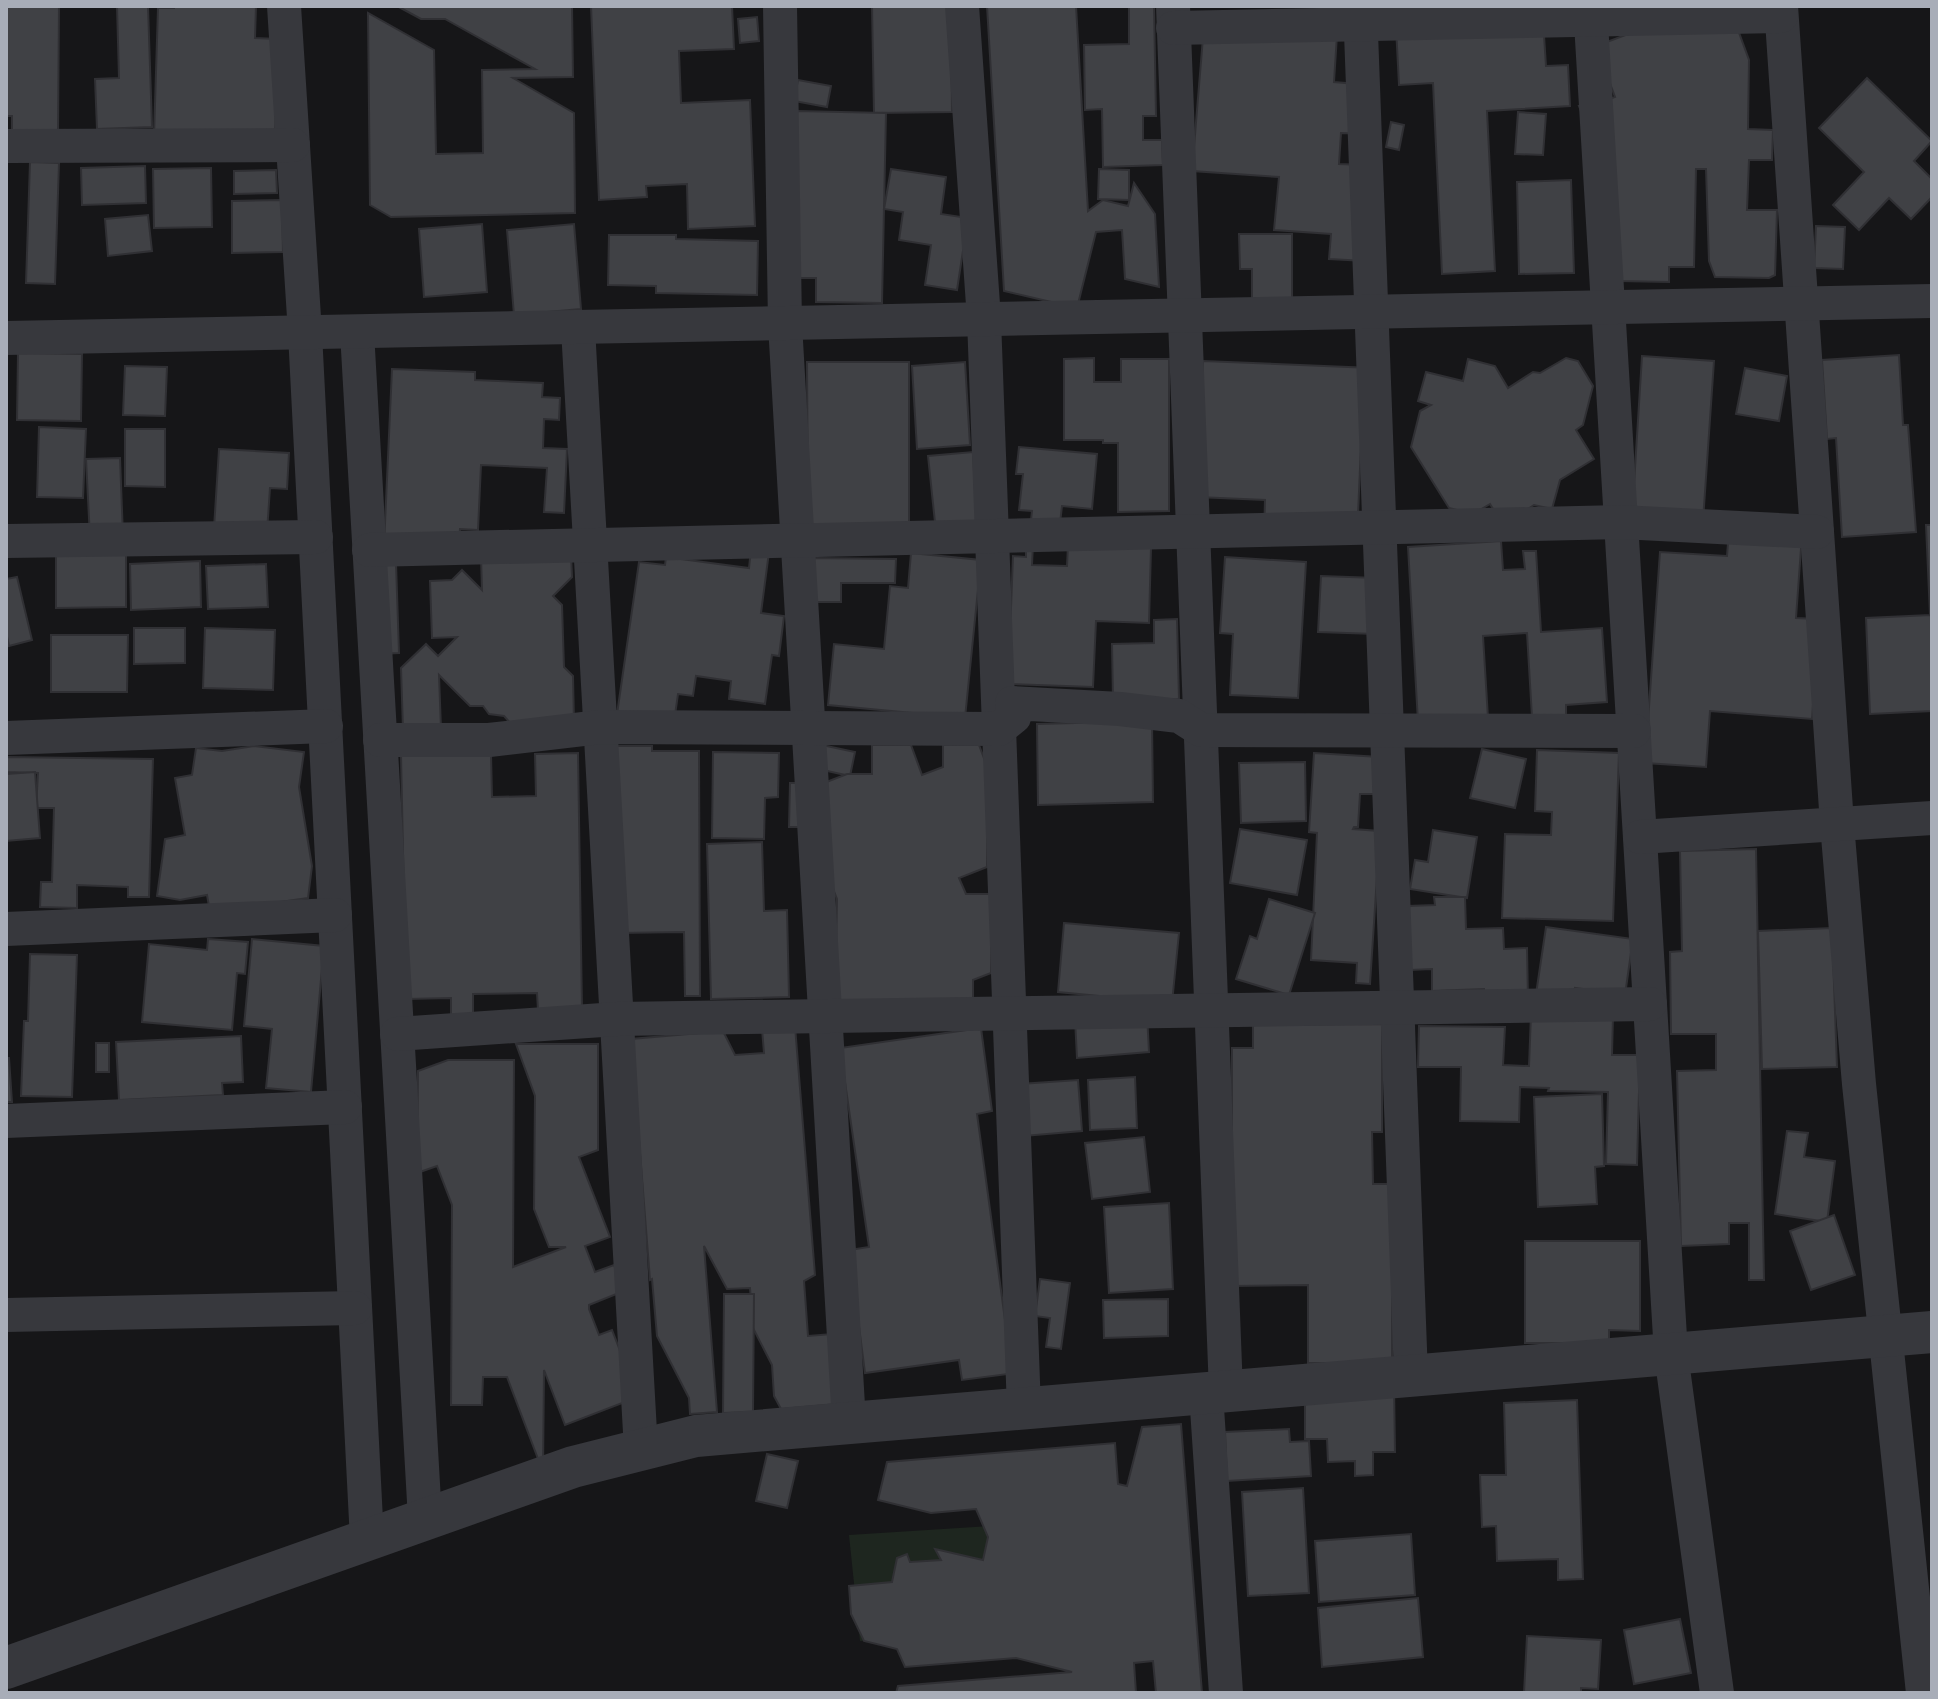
<svg xmlns="http://www.w3.org/2000/svg" width="1938" height="1699" viewBox="0 0 1938 1699" font-family="'DM Sans',sans-serif">
<style>
.green{fill:#1e261f}
.building{fill:#404145;stroke:#303034;stroke-width:2}
.lines{fill:none;stroke-linecap:round;stroke-linejoin:round}
.minor{stroke:#37383d;stroke-width:34}
.tertiary{stroke:#37383d;stroke-width:42}
</style>
<rect width="100%" height="100%" fill="#161618"/>
<!-- green -->
<path class="green" d="M1036 1523 1043 1630 860 1641 849 1535Z"/>
<!-- building -->
<g class="building">
<path d="M6 6H59L58 134 12 133V116H6Z"/>
<path d="M117 6H148L152 127 97 129 95 79 119 78Z"/>
<path d="M174 6H256L255 38 278 39 275 139 154 136 158 8H174Z"/>
<path d="M397 6H572L573 77 513 78 574 113 575 213 391 217 370 205 368 13 434 50 436 154 483 153 482 70 535 69 445 19H421Z"/>
<path d="M591 6H732L734 49 679 51 681 103 750 100 755 226 688 229 687 184 646 186 647 197 599 200Z"/>
<path d="M872 6H951L952 112 874 113Z"/>
<path d="M987 6H1076L1088 211 1103 200 1128 206 1134 183 1155 214 1159 287 1125 279 1122 230 1096 232 1077 308 1004 291Z"/>
<path d="M1129 6H1154L1156 116H1143V140H1162L1163 165 1103 167 1102 109 1085 110 1084 45 1129 44Z"/>
<path d="M757 17 759 41 740 43 738 19Z"/>
<path d="M1543 20 1546 66 1568 65 1570 106 1487 111 1495 271 1442 274 1433 83 1399 85 1396 27Z"/>
<path d="M1204 25 1337 35 1334 82 1369 85 1365 134 1341 133 1339 164 1366 165 1365 261 1329 259 1331 234 1274 230 1279 177 1192 171Z"/>
<path d="M1644 28 1738 30 1749 60 1748 129 1773 130 1772 160H1749L1747 210H1777L1775 275 1769 278 1715 277 1709 261 1706 169H1696L1694 267H1669V282L1619 281 1589 132 1579 106H1591L1615 97 1596 46Z"/>
<path d="M1867 78 1932 141 1914 161 1932 179V197L1911 219 1889 198 1859 230 1833 205 1864 172 1819 128Z"/>
<path d="M798 80 831 86 827 107 794 101Z"/>
<path d="M797 111 886 113 882 303 816 302V278H794Z"/>
<path d="M1518 112 1546 114 1543 155 1515 154Z"/>
<path d="M1391 122 1404 125 1399 150 1386 147Z"/>
<path d="M30 162 59 163 55 284 26 283Z"/>
<path d="M145 166 146 203 82 205 81 168Z"/>
<path d="M211 168 212 227 154 228 153 169Z"/>
<path d="M891 169 946 177 941 214 968 218 957 290 925 285 931 245 899 240 903 212 884 209Z"/>
<path d="M1099 169 1129 170V200L1098 199Z"/>
<path d="M276 170 277 193 234 194V171Z"/>
<path d="M1571 180 1574 273 1519 274 1517 182Z"/>
<path d="M282 200 283 252 232 253V201Z"/>
<path d="M148 215 152 251 108 256 105 219Z"/>
<path d="M482 224 487 292 424 297 419 229Z"/>
<path d="M574 224 581 309 514 315 507 230Z"/>
<path d="M1816 226 1845 227 1843 269 1814 268Z"/>
<path d="M1239 234H1292V298L1252 299V269H1240Z"/>
<path d="M609 235H676V239L758 241 757 295 656 293V286L608 285Z"/>
<path d="M18 353 82 354 81 421 17 420Z"/>
<path d="M1899 355 1903 425H1908L1916 532 1842 537 1836 438 1827 439 1822 360Z"/>
<path d="M1642 356 1714 361 1703 521 1632 516Z"/>
<path d="M1094 358V382H1121V359H1169V511L1118 512V443H1103V440H1064V359Z"/>
<path d="M1566 358 1578 361 1593 386 1583 425 1576 430 1594 459 1560 480 1552 509 1534 505 1503 525 1490 504 1473 514 1449 508 1411 447 1420 411 1431 405 1418 401 1426 372 1463 381 1468 359 1495 366 1508 388 1533 372 1540 373Z"/>
<path d="M1203 361 1372 368 1363 400 1357 538 1264 535 1265 500 1197 497Z"/>
<path d="M807 362H909V526L808 537Z"/>
<path d="M965 362 970 445 917 449 912 366Z"/>
<path d="M125 366 167 367 165 416 123 415Z"/>
<path d="M1745 368 1787 376 1779 421 1736 414Z"/>
<path d="M392 369 475 372V380L543 383 542 397 560 398 559 420 544 419 543 448 567 449 564 513 544 512 547 468 481 465 478 530 460 529 459 548 384 545Z"/>
<path d="M39 427 86 429 83 498 37 497Z"/>
<path d="M125 429H165V487L125 486Z"/>
<path d="M1019 447 1097 454 1092 509 1062 506 1059 532 1030 529 1032 511 1019 510 1023 474H1016Z"/>
<path d="M219 449 289 453 287 489 270 488 266 547 213 544Z"/>
<path d="M973 452 977 527 936 532 928 456Z"/>
<path d="M120 458 123 536 90 538 86 459Z"/>
<path d="M1926 525H1932V711L1870 714 1866 618 1930 615Z"/>
<path d="M1729 530 1802 535 1796 618 1819 619 1812 719 1710 711 1706 767 1645 763 1660 552 1727 556Z"/>
<path d="M1501 541 1503 570 1525 569 1523 551H1536L1541 632 1602 628 1607 702 1566 705V715L1532 717 1527 633 1483 636 1488 718 1418 722 1408 547Z"/>
<path d="M1026 544H1033L1032 565 1067 566 1068 545 1151 548 1149 623 1096 621 1093 687 1008 684 1013 556 1026 557Z"/>
<path d="M751 549 769 552 761 613 784 616 779 656 772 655 765 704 729 699 731 681 696 676 693 696 678 694 674 722 617 714 639 562 665 565 666 557 749 568Z"/>
<path d="M126 551V607L56 608V553Z"/>
<path d="M911 553 981 560 965 718 828 705 834 644 884 649 890 586 908 588Z"/>
<path d="M571 554 572 577 553 596 562 605 564 667 573 676 574 723 512 725 504 716 489 714 483 706H470L439 675 441 729 403 730 401 668 426 644 438 656 457 637 432 638 430 581 452 580 462 570 482 590 481 557Z"/>
<path d="M1225 557 1306 562 1298 698 1230 695 1233 634 1220 633Z"/>
<path d="M809 558 896 559 895 583H841V602H809Z"/>
<path d="M200 561 201 607 131 610 130 564Z"/>
<path d="M396 563 399 653 377 654 373 565Z"/>
<path d="M266 564 268 607 208 609 206 566Z"/>
<path d="M1321 576 1377 578 1375 634 1318 632Z"/>
<path d="M17 577 32 640 9 646 6 632V579Z"/>
<path d="M1177 619 1179 699 1113 700 1112 644 1154 643V620Z"/>
<path d="M134 628H185V663L134 664Z"/>
<path d="M205 628 275 630 273 690 203 688Z"/>
<path d="M51 635H128L127 692H51Z"/>
<path d="M1152 721 1153 802 1038 805 1037 724Z"/>
<path d="M822 745 855 752 850 776 818 769Z"/>
<path d="M872 745H911L922 775 943 767V745H979L988 769 987 867 959 878 966 894H992L991 973 973 980V1010L824 1009 836 951 837 899 813 839V827H789L790 783H824L847 774H872Z"/>
<path d="M254 746 304 752 299 787 312 866 308 898 210 912 207 895 180 900 157 896 165 839 185 835 175 778 192 775 196 748 222 751Z"/>
<path d="M615 746H652V751H699L700 996H685L684 932 617 933Z"/>
<path d="M1482 749 1526 759 1515 808 1470 798Z"/>
<path d="M1537 750 1619 753 1613 921 1502 918 1505 834 1551 835 1552 812 1535 811Z"/>
<path d="M713 752 779 753 778 797 765 798 764 839 712 838Z"/>
<path d="M578 753 582 1009 538 1010 537 993 473 994V1017H451V998L406 999 401 755 491 754 492 797 536 796 535 754Z"/>
<path d="M1314 753 1380 757 1377 794H1360L1358 827H1354L1353 829 1380 831 1370 984 1356 983 1357 963 1311 960 1317 833 1309 832Z"/>
<path d="M6 757 153 759 149 897H128V887L77 885V908L40 907 41 882H52L54 808H36L38 773 6 772Z"/>
<path d="M1305 762 1306 821 1241 823 1239 763Z"/>
<path d="M35 772 40 838 6 841V774Z"/>
<path d="M1240 829 1307 840 1297 895 1230 883Z"/>
<path d="M1433 830 1477 837 1467 898 1410 889 1415 860 1428 862Z"/>
<path d="M762 842 764 911 787 910 789 997 711 999 707 844Z"/>
<path d="M1756 849 1764 1280H1749V1223H1729V1244L1681 1246 1677 1071 1716 1070V1034H1671L1670 952 1682 951 1680 851Z"/>
<path d="M1434 897H1465L1466 929 1503 928 1504 949 1527 948 1528 1000 1484 1002V989L1432 991V969L1410 970 1408 906 1435 905Z"/>
<path d="M1269 899 1315 913 1289 995 1236 979 1250 936 1257 939Z"/>
<path d="M1064 923 1179 933 1172 1003 1058 992Z"/>
<path d="M1546 927 1633 939 1625 995 1575 988 1574 999 1536 994Z"/>
<path d="M1832 928 1837 1067 1762 1069 1758 931Z"/>
<path d="M208 939 248 942 245 974 237 973 232 1030 142 1022 149 944 207 950Z"/>
<path d="M252 939 324 946 311 1092 266 1088 272 1029 244 1026Z"/>
<path d="M30 954 77 955 72 1097 21 1096 24 1021H28Z"/>
<path d="M1147 1014 1149 1052 1077 1058 1075 1019Z"/>
<path d="M1531 1014 1613 1016 1612 1055H1640L1637 1165 1606 1164 1608 1092 1548 1091 1549 1088 1520 1087 1519 1122 1460 1121 1461 1067H1418L1419 1026 1505 1027 1503 1065 1529 1066Z"/>
<path d="M1382 1024V1132H1372L1373 1184H1413L1392 1239V1363H1308V1285L1232 1286V1048H1253V1025Z"/>
<path d="M795 1026 815 1275 804 1281 808 1336 832 1334 838 1404 781 1409 774 1396 772 1365 753 1328 750 1288 727 1289 704 1246 717 1412 690 1414 689 1398 657 1336 652 1279 650 1280 631 1039 723 1031 735 1055 764 1053 762 1029Z"/>
<path d="M981 1028 992 1111 977 1114 1006 1327 1016 1373 962 1380 959 1360 865 1373 849 1250 869 1247 840 1048Z"/>
<path d="M241 1036 243 1082 222 1083 223 1095 119 1100 116 1042Z"/>
<rect x="96" y="1043" width="13" height="29"/>
<path d="M516 1044H598V1150L579 1157 610 1237 585 1246 595 1272 614 1265 624 1291 589 1305V1309L599 1335 612 1330 638 1397 565 1425 544 1370 543 1472 507 1377H483L482 1405H451L452 1205 437 1166 417 1173 418 1071 448 1060H514L513 1267 566 1247H549L534 1209 535 1096Z"/>
<path d="M6 1058H9L12 1102H6Z"/>
<path d="M1135 1077 1137 1128 1090 1130 1088 1080Z"/>
<path d="M1078 1080 1082 1131 1024 1136 1020 1084Z"/>
<path d="M1602 1094 1604 1166 1595 1167 1597 1204 1538 1207 1534 1097Z"/>
<path d="M1787 1131 1808 1133 1804 1157 1835 1161 1827 1222 1775 1214Z"/>
<path d="M1144 1137 1150 1192 1092 1199 1085 1143Z"/>
<path d="M1169 1203 1173 1289 1109 1293 1104 1207Z"/>
<path d="M1834 1215 1855 1275 1811 1290 1790 1231Z"/>
<path d="M1525 1241H1640V1331L1609 1330V1343H1525Z"/>
<path d="M1040 1279 1070 1283 1061 1349 1046 1347 1050 1318 1035 1316Z"/>
<path d="M724 1294H754L753 1412 723 1413Z"/>
<path d="M1168 1299V1336L1104 1338 1103 1300Z"/>
<path d="M1394 1385 1395 1452H1373V1475L1355 1476V1461L1328 1462 1327 1439H1305V1399Z"/>
<path d="M1577 1400 1583 1579 1558 1580V1559L1497 1561 1496 1526 1482 1527 1480 1475H1506L1504 1403Z"/>
<path d="M1181 1424 1202 1693H1156L1153 1661 1134 1663 1136 1693H896L898 1686 1072 1672 1016 1658 905 1667 897 1649 864 1641 851 1614 849 1586 892 1582 897 1558 907 1554 910 1562 941 1560 935 1549 983 1560 988 1537 976 1509 931 1513 878 1500 887 1462 1115 1443 1118 1484 1127 1486 1142 1427Z"/>
<path d="M1289 1429 1290 1442 1309 1441 1311 1476 1227 1481 1225 1432Z"/>
<path d="M767 1454 798 1461 787 1508 756 1501Z"/>
<path d="M1303 1488 1309 1593 1248 1596 1242 1492Z"/>
<path d="M1411 1534 1415 1595 1319 1602 1315 1541Z"/>
<path d="M1418 1598 1423 1657 1322 1667 1318 1608Z"/>
<path d="M1680 1619 1691 1673 1634 1684 1624 1630Z"/>
<path d="M1527 1636 1601 1640 1598 1689 1581 1688V1693H1524Z"/>
</g>
<g class="lines">
<!-- minor -->
<g class="minor">
<path d="M284 6 305 333 367 1540"/>
<path d="M780 6 785 324 849 1423"/>
<path d="M962 6 984 319 1024 1409"/>
<path d="M1173 6 1226 1392"/>
<path d="M1360 6 1411 1376"/>
<path d="M1590 6 1671 1354 1717 1693"/>
<path d="M1781 6 1837 824 1859 1084 1923 1693"/>
<path d="M1173 28 1781 16"/>
<path d="M6 146 293 145"/>
<path d="M578 328 641 1450"/>
<path d="M357 332 425 1519"/>
<path d="M6 338 1932 301"/>
<path d="M6 541 316 537"/>
<path d="M369 550 1621 522 1817 532"/>
<path d="M6 738 326 726"/>
<path d="M380 740H489L600 727 999 729 1014 717 1012 703 1120 709 1179 716 1201 730 1634 731"/>
<path d="M1640 837 1932 818"/>
<path d="M6 929 335 915"/>
<path d="M397 1034 617 1019 1650 1004"/>
<path d="M6 1121 345 1107"/>
<path d="M6 1315 355 1308"/>
<path d="M1206 1393 1226 1693"/>
</g>
<!-- tertiary -->
<path class="tertiary" d="M6 1668 573 1467 696 1436 1932 1332"/>
</g>
<!-- border -->
<rect width="1938" height="1699" fill="none" stroke="#a8adb8" stroke-width="16"/>
</svg>
